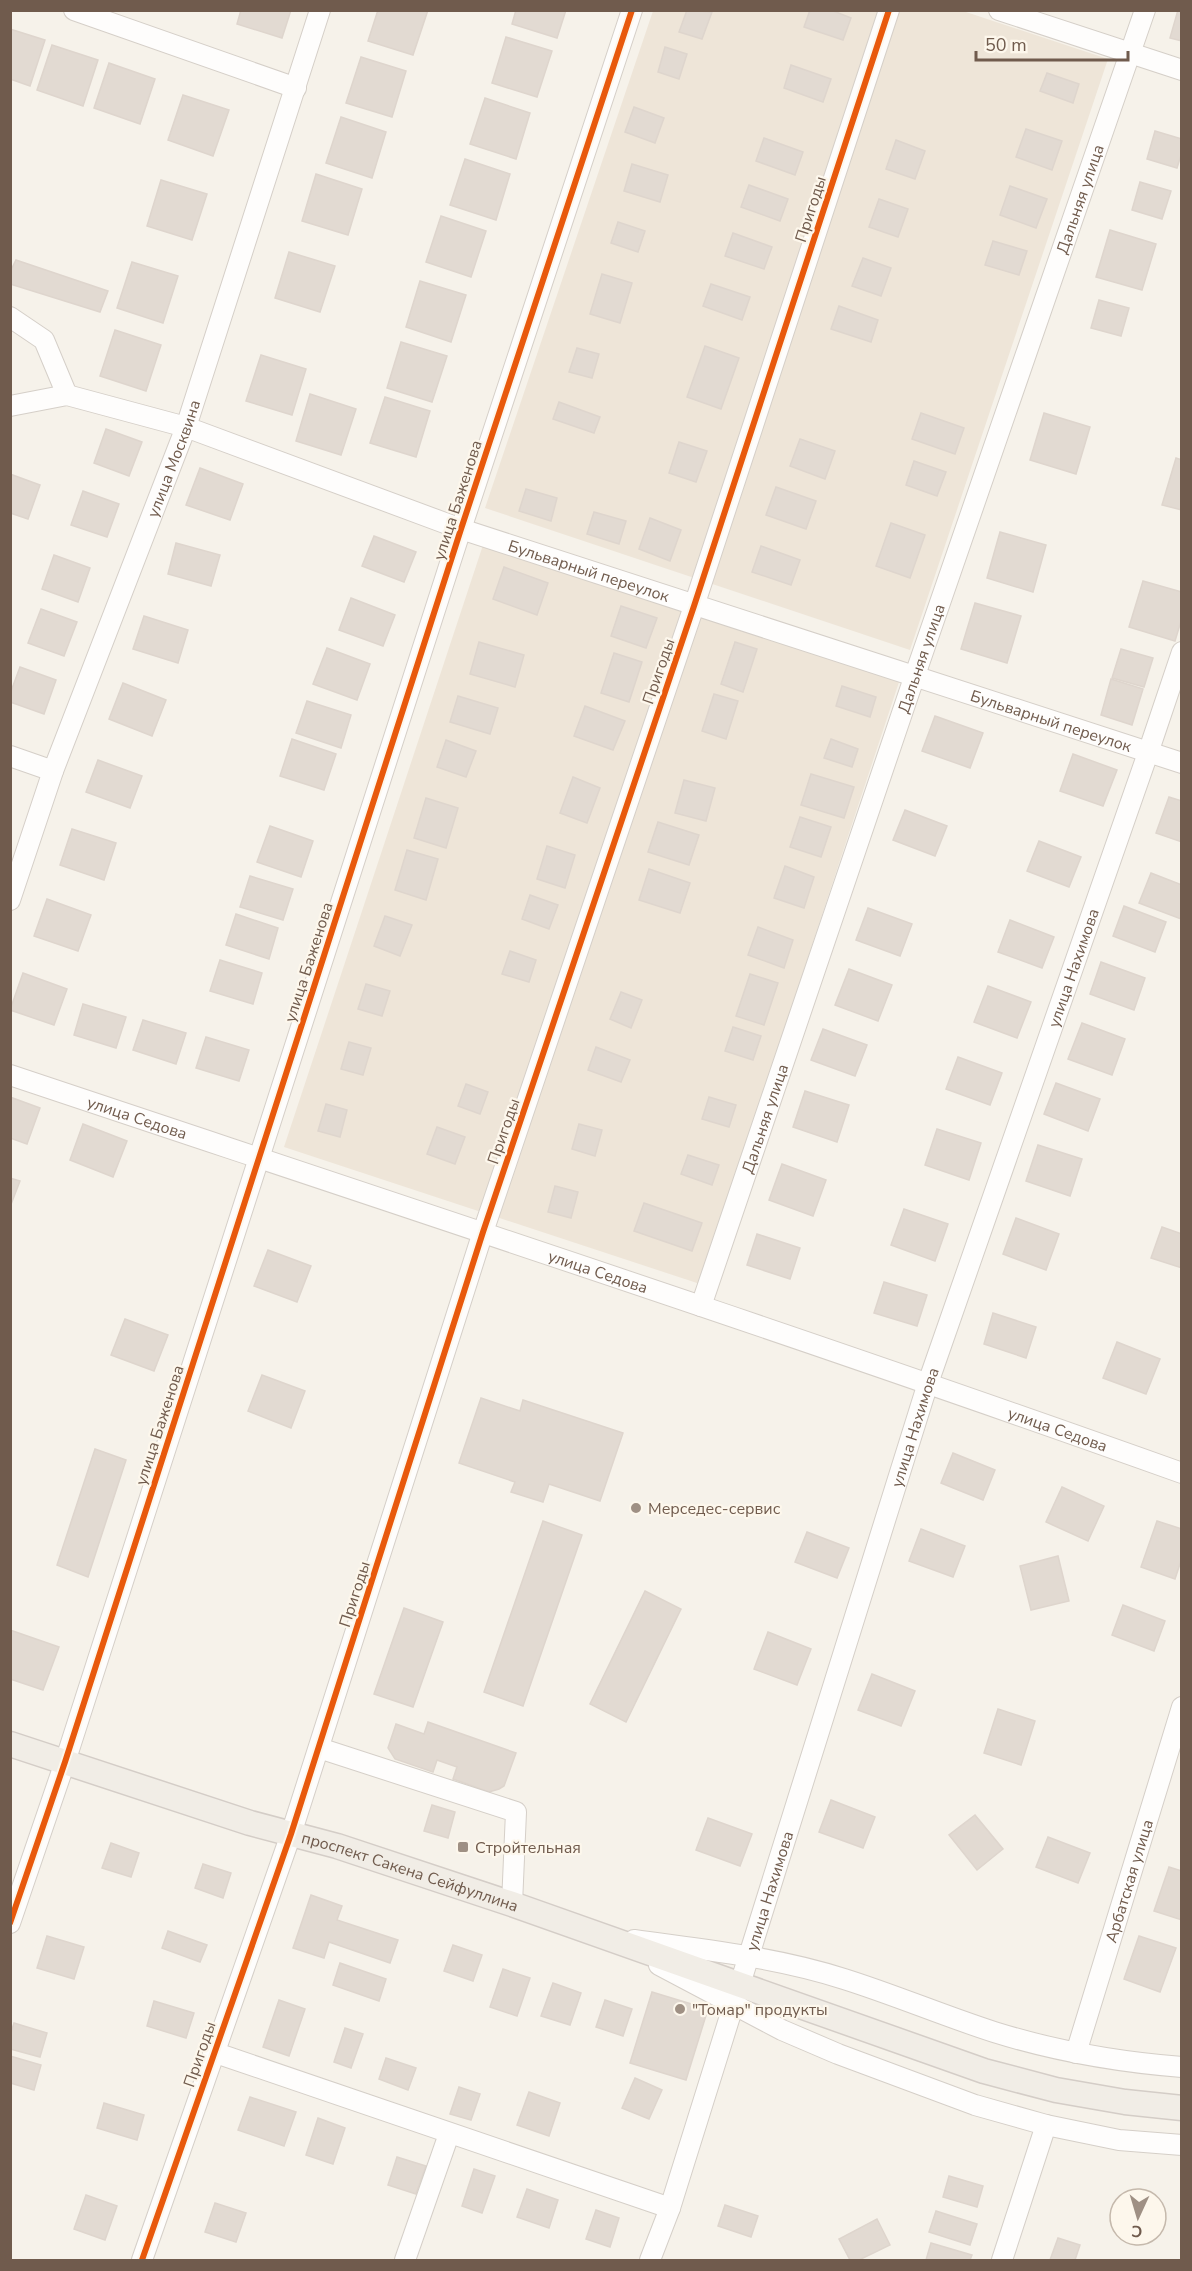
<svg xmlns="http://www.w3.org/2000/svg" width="1192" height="2271" viewBox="0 0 1192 2271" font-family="'Nunito Sans',sans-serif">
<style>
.residential{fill:#eee5d8}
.building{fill:#e2dad2;stroke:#ded5cd;stroke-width:1.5}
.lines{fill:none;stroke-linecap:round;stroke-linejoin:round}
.minor-casing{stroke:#d5cfc8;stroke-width:22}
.major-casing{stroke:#d4cdc7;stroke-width:27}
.minor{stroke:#fefdfc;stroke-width:20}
.major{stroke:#f1ede6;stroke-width:24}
.cycleway-casing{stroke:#fdf7ec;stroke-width:10}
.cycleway{stroke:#e8590c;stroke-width:6}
.poi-dot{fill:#9f9084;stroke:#fdf7ec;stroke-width:2}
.labels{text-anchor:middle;stroke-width:4.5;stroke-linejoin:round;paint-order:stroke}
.street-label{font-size:16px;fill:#705b4d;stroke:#fdf7ec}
.poi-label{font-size:16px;fill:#705b4d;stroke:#fdf7ec;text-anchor:start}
</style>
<rect width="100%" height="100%" fill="#f6f2ea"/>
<!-- residential -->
<g class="residential">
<path d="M653 11H963L1108 59 910 650 485 508Z"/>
<path d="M483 545 899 682 700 1284 284 1147Z"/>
</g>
<!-- building -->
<g class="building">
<path d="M241 10H291L282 38 237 24Z"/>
<path d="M378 10H428L413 55 368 41Z"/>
<path d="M516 10H566L557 38 512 24Z"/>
<path d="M687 10 712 12 702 39 679 32Z"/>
<path d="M810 10H831L851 18 843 40 804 27Z"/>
<path d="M1178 10H1182V41L1170 38Z"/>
<path d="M10 29 45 40 30 86 10 79Z"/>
<path d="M506 37 552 51 537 97 492 83Z"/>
<path d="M52 45 98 60 83 106 37 90Z"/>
<path d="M665 47 687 54 679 79 658 72Z"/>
<path d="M361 57 406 71 392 117 346 103Z"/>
<path d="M109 63 155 79 140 124 94 108Z"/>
<path d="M791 65 831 79 823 102 784 88Z"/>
<path d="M1047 73 1079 84 1073 103 1040 91Z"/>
<path d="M183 95 229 110 213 156 168 140Z"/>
<path d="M485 98 530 113 516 159 470 144Z"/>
<path d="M634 107 664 118 655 143 625 132Z"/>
<path d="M341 117 386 132 372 178 326 163Z"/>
<path d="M1026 129 1062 141 1052 170 1016 157Z"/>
<path d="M1155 131 1182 139V152L1177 168 1147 159Z"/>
<path d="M764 138 803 152 795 175 756 161Z"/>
<path d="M896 140 925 151 915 179 886 169Z"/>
<path d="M465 159 510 174 496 220 450 205Z"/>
<path d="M632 164 668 175 660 202 624 191Z"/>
<path d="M316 174 362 189 348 235 302 221Z"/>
<path d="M161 180 207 194 192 240 147 226Z"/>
<path d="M1140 182 1171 191 1162 219 1132 210Z"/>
<path d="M749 185 788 199 780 221 741 207Z"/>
<path d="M1010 186 1047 199 1036 228 1000 215Z"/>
<path d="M879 199 908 209 898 237 869 227Z"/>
<path d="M441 216 486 231 471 277 426 262Z"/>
<path d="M618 222 645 231 638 252 611 243Z"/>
<path d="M1110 230 1156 244 1142 290 1096 277Z"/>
<path d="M733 233 772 247 764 269 725 256Z"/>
<path d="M993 241 1027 251 1019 275 985 265Z"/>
<path d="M289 252 335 266 320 312 275 298Z"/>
<path d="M863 258 891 268 881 296 852 286Z"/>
<path d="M16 260 108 291 100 312 10 284V272Z"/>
<path d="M132 262 178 276 163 323 117 308Z"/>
<path d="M602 274 632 283 620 323 590 314Z"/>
<path d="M420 281 466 295 451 342 406 327Z"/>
<path d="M711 284 750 297 742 320 703 306Z"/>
<path d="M1099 300 1129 308 1121 336 1091 328Z"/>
<path d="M839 306 878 320 871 342 831 329Z"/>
<path d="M115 330 161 345 146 391 100 376Z"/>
<path d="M401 342 447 356 432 402 387 388Z"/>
<path d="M705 346 739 358 721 409 687 397Z"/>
<path d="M577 348 599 354 592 378 569 372Z"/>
<path d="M261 355 306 369 292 415 246 401Z"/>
<path d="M310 394 356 409 341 455 296 441Z"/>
<path d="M385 397 430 411 416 457 370 443Z"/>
<path d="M559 402 600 417 594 433 553 419Z"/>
<path d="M921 413 964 428 955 454 912 439Z"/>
<path d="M1044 413 1090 427 1076 474 1030 460Z"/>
<path d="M106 429 142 442 129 476 94 463Z"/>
<path d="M800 439 835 451 825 479 790 466Z"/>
<path d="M679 442 707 451 696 482 669 473Z"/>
<path d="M1176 458 1182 460V510L1162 505Z"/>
<path d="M914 461 946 472 937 496 906 485Z"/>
<path d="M200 468 243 484 230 520 186 505Z"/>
<path d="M10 474 40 485 28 519 10 513Z"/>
<path d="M776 487 816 501 806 529 766 515Z"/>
<path d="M526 489 557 498 551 521 519 511Z"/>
<path d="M83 491 119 504 107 537 71 525Z"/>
<path d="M594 512 626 521 619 544 587 534Z"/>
<path d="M650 518 681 530 670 561 639 549Z"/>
<path d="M891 523 925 535 910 578 876 566Z"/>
<path d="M1000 532 1046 545 1033 592 987 578Z"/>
<path d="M374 536 416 552 404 582 362 566Z"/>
<path d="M176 543 220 555 211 586 168 574Z"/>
<path d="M761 546 800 560 791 585 752 572Z"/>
<path d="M54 555 90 568 78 602 42 589Z"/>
<path d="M504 567 548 583 537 615 493 599Z"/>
<path d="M1143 581 1182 592V618L1175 641 1129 627Z"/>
<path d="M351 598 395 615 383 646 339 630Z"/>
<path d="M975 603 1021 616 1007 663 961 649Z"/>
<path d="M621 606 657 618 646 648 611 636Z"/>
<path d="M41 609 77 622 64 656 28 643Z"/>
<path d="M144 616 188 630 178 663 133 649Z"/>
<path d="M479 642 524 655 515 687 470 674Z"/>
<path d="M735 642 757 649 743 692 721 684Z"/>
<path d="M327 648 370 664 357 700 313 684Z"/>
<path d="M1121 649 1153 658 1144 687 1112 678Z"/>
<path d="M614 653 642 662 629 702 601 693Z"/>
<path d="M20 667 56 680 44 714 10 702V694Z"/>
<path d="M1111 679 1143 689 1132 725 1101 715Z"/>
<path d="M123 683 166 700 152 736 109 719Z"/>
<path d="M842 686 876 697 870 717 836 706Z"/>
<path d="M714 694 738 701 726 739 702 731Z"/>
<path d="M458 696 498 708 490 734 450 722Z"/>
<path d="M307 701 351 715 341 748 296 733Z"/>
<path d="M585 706 625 721 613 750 574 736Z"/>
<path d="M935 716 983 733 970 768 922 751Z"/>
<path d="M292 739 336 754 324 790 280 776Z"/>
<path d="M831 739 858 749 852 767 824 758Z"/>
<path d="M446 740 476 751 466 777 437 767Z"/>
<path d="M1073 754 1117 770 1103 806 1060 791Z"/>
<path d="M98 760 142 776 130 808 86 792Z"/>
<path d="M811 774 854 787 844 818 801 805Z"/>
<path d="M573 777 600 788 587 823 560 813Z"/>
<path d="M684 780 715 788 706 821 675 813Z"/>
<path d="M1169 797 1182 801V842L1156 833Z"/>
<path d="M426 798 458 808 446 848 414 838Z"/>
<path d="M905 810 947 826 935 856 893 840Z"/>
<path d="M800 817 831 827 821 857 790 847Z"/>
<path d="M658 822 699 835 689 865 648 852Z"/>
<path d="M270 826 313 841 301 877 257 862Z"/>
<path d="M72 829 116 843 104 880 60 865Z"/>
<path d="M1039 841 1081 857 1069 887 1027 871Z"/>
<path d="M547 846 575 855 565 888 537 879Z"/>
<path d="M407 850 438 859 426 900 395 890Z"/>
<path d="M785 866 814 877 804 908 774 898Z"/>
<path d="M649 869 690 883 680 913 639 900Z"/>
<path d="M1151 873 1182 885 1181 919 1139 903Z"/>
<path d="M250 876 293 889 283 920 240 907Z"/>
<path d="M530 895 558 905 549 929 522 919Z"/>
<path d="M47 899 91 915 78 951 34 936Z"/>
<path d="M1124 906 1166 922 1155 952 1113 936Z"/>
<path d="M868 908 912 924 900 956 856 940Z"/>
<path d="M236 914 278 928 269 959 226 945Z"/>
<path d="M385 916 412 925 400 956 374 946Z"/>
<path d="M1010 920 1054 937 1042 968 998 952Z"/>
<path d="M758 927 793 940 784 968 748 955Z"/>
<path d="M510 951 536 960 529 982 502 974Z"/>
<path d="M220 960 262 973 253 1004 210 991Z"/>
<path d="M1101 962 1145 978 1134 1010 1090 994Z"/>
<path d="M849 969 892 985 878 1021 835 1005Z"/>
<path d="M23 973 67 989 54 1025 10 1010Z"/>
<path d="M750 974 778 983 764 1025 736 1016Z"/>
<path d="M366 984 390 991 382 1016 358 1009Z"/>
<path d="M988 986 1031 1002 1017 1038 974 1022Z"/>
<path d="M621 992 642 1000 631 1028 610 1019Z"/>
<path d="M83 1004 126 1017 116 1048 74 1035Z"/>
<path d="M143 1020 186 1033 176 1064 133 1050Z"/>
<path d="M1082 1023 1125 1039 1112 1075 1068 1059Z"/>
<path d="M733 1027 761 1036 753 1060 725 1051Z"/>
<path d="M823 1029 867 1045 855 1076 811 1060Z"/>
<path d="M206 1037 249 1050 239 1081 196 1068Z"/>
<path d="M349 1042 371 1048 363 1075 341 1069Z"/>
<path d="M596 1047 630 1060 621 1082 588 1070Z"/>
<path d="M958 1057 1002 1073 990 1105 946 1089Z"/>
<path d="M1056 1083 1100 1099 1088 1131 1044 1114Z"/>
<path d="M466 1084 488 1092 480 1114 458 1106Z"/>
<path d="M805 1091 849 1105 837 1142 793 1127Z"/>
<path d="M10 1097 40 1108 27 1144 10 1138Z"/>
<path d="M709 1097 736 1105 729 1127 702 1119Z"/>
<path d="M326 1104 347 1110 340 1137 318 1131Z"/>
<path d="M83 1124 127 1141 113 1177 70 1160Z"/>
<path d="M579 1124 602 1130 595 1156 572 1149Z"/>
<path d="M437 1127 465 1137 455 1164 427 1154Z"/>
<path d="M937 1129 981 1143 969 1180 925 1165Z"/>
<path d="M1038 1145 1082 1159 1070 1196 1026 1181Z"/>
<path d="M688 1155 719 1165 712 1185 681 1174Z"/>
<path d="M782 1164 826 1180 813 1216 769 1200Z"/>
<path d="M10 1178 20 1181 10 1207Z"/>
<path d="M555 1186 578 1192 571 1218 548 1212Z"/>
<path d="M644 1203 702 1223 692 1251 634 1231Z"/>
<path d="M904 1209 948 1224 935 1261 891 1245Z"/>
<path d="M1016 1218 1059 1234 1046 1270 1003 1254Z"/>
<path d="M1162 1227 1182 1234V1268L1151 1258Z"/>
<path d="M757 1234 800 1248 790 1279 747 1265Z"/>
<path d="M268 1250 311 1266 297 1302 254 1286Z"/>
<path d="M884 1282 927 1295 917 1326 874 1313Z"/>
<path d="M993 1313 1036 1327 1026 1358 984 1344Z"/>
<path d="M125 1319 168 1335 154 1371 111 1355Z"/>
<path d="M1117 1342 1160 1359 1146 1394 1103 1378Z"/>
<path d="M262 1375 305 1391 291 1428 248 1411Z"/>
<path d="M481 1398 520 1411 523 1400 623 1433 600 1501 549 1484 543 1502 511 1492 515 1482 459 1463Z"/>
<path d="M95 1449 126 1460 88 1577 57 1565Z"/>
<path d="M953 1453 995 1470 983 1500 941 1483Z"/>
<path d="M1062 1487 1104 1506 1088 1541 1046 1522Z"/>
<path d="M543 1521 582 1535 523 1706 484 1692Z"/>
<path d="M1157 1521 1182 1529V1558L1175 1579 1141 1567Z"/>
<path d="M921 1529 965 1546 953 1577 909 1561Z"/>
<path d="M807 1532 849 1548 837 1578 795 1562Z"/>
<path d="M1058 1556 1069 1601 1031 1610 1020 1566Z"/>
<path d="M645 1591 681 1609 626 1722 590 1704Z"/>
<path d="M1123 1605 1165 1621 1154 1651 1112 1635Z"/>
<path d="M404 1608 443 1622 413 1707 374 1694Z"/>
<path d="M10 1630 59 1647 43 1690 10 1679Z"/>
<path d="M768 1632 811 1649 797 1685 754 1669Z"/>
<path d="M872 1674 915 1691 901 1726 858 1710Z"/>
<path d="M998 1709 1035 1721 1021 1765 984 1753Z"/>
<path d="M428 1722 516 1753 504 1786 499 1789 489 1792 453 1779 457 1767 437 1760 433 1772 395 1759 388 1748 396 1724 424 1734Z"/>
<path d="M831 1800 875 1817 863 1848 819 1832Z"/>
<path d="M432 1805 455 1812 448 1838 424 1831Z"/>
<path d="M975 1815 1003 1849 977 1870 949 1835Z"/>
<path d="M708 1818 752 1834 740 1866 696 1850Z"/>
<path d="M1048 1837 1090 1853 1078 1883 1036 1867Z"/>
<path d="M111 1843 139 1853 131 1877 102 1868Z"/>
<path d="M203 1864 231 1873 223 1898 195 1888Z"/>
<path d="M1169 1867 1182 1871V1920L1154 1911Z"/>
<path d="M311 1895 342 1906 337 1920 398 1940 390 1963 329 1942 324 1958 293 1948Z"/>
<path d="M168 1931 207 1945 200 1962 162 1948Z"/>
<path d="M47 1936 84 1947 74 1979 37 1968Z"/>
<path d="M1139 1936 1176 1948 1160 1992 1124 1979Z"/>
<path d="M453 1945 482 1955 473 1981 444 1971Z"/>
<path d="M340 1963 386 1979 379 2001 333 1985Z"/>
<path d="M503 1969 530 1978 517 2016 490 2007Z"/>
<path d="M553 1983 581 1993 570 2025 541 2016Z"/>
<path d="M652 1992 708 2009 686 2080 630 2063Z"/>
<path d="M279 2000 305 2009 289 2056 263 2047Z"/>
<path d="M605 2000 632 2009 623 2036 596 2027Z"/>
<path d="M154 2001 194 2013 186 2038 147 2026Z"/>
<path d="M14 2023 47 2033 40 2057 10 2049V2036Z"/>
<path d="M345 2028 363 2034 351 2068 334 2062Z"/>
<path d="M10 2056 41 2065 34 2090 10 2083Z"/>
<path d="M386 2058 416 2068 408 2090 379 2079Z"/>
<path d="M635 2078 662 2090 649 2119 622 2108Z"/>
<path d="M459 2087 480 2094 471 2120 450 2114Z"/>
<path d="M529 2092 560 2103 549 2136 517 2125Z"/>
<path d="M250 2097 296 2112 284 2146 238 2130Z"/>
<path d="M104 2103 144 2115 137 2140 97 2128Z"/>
<path d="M318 2118 345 2128 333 2164 306 2155Z"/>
<path d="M397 2157 426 2166 416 2194 388 2185Z"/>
<path d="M474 2169 495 2176 482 2213 462 2206Z"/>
<path d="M949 2176 983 2186 977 2207 943 2197Z"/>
<path d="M527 2189 558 2200 549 2228 517 2217Z"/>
<path d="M86 2195 117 2206 105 2240 74 2229Z"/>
<path d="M215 2203 246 2213 236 2242 205 2232Z"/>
<path d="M725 2205 758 2216 751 2237 718 2226Z"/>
<path d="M596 2210 619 2218 610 2247 586 2239Z"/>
<path d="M936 2211 977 2224 970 2245 929 2232Z"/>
<path d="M877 2219 890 2245 859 2260H850L839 2239Z"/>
<path d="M1058 2238 1080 2245 1075 2260H1050Z"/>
<path d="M931 2243 972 2255 970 2260H926Z"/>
</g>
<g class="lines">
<!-- minor casing -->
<g class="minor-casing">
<g id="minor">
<path d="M74 10 296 88"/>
<path d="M999 10 1182 70"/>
<path d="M10 317 44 340 67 395"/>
<path id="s1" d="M10 406 67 395 186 427 461 529 1182 763"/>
<path d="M10 756 53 771"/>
<path id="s2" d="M10 900 53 771 186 427 320 10"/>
<path id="s3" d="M10 1075C402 1206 793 1334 1182 1473"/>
<path id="s4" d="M701 1306 915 675 1145 10"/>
<path d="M319 1748 516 1812 512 1904"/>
<path d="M10 1923 65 1762 461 529 632 10"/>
<path d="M634 1940C705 1950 776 1957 844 1979 895 1995 944 2016 994 2032 1055 2051 1118 2062 1182 2067"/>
<path d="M659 1965 782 2030 838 2054 975 2105 1046 2125 1119 2140 1182 2145"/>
<path d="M213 2052 670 2208"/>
<path id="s5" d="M1076 2053 1182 1707"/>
<path d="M142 2260 291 1834 483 1232 694 606 889 10"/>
<path d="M405 2260 449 2134"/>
<path id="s6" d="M650 2260 670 2208 928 1383 1148 753 1182 652"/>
<path d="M1002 2260 1046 2125"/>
</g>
</g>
<!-- major casing -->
<g class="major-casing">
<g id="major">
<path id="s7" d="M10 1744 250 1823 337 1846 512 1904 984 2071 1056 2090 1125 2102 1182 2108"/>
</g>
</g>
<!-- minor -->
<use href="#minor" class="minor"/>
<!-- major -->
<use href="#major" class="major"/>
<!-- cycleway casing -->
<g class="cycleway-casing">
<g id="cycleway">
<path d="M10 1923 65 1762 461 529 632 10"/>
<path d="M142 2260 291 1834 483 1232 694 606 889 10"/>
</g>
</g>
<!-- cycleway -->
<use href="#cycleway" class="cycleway"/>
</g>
<!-- markers -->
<g class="poi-dot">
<circle cx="636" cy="1508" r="6"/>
<rect x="457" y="1841" width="12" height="12" rx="3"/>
<circle cx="680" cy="2009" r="6"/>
</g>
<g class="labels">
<!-- street labels -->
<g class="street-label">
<text dy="6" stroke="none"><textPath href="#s4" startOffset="1170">Дальняя улица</textPath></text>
<text transform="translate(810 209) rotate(-72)" y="6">Пригоды</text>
<text dy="6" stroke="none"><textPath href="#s2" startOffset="471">улица Москвина</textPath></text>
<text transform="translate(457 500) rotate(-72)" y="6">улица Баженова</text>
<text dy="6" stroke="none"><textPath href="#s1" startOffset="609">Бульварный переулок</textPath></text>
<text dy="6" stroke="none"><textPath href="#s4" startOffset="684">Дальняя улица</textPath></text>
<text transform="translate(658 671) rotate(-71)" y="6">Пригоды</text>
<text dy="6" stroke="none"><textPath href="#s1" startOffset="1095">Бульварный переулок</textPath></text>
<text transform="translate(308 962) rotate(-72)" y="6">улица Баженова</text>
<text dy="6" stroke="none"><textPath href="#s6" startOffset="1360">улица Нахимова</textPath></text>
<text dy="6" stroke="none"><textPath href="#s3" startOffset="134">улица Седова</textPath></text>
<text dy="6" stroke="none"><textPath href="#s4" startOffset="198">Дальняя улица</textPath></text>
<text transform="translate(503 1131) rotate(-71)" y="6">Пригоды</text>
<text dy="6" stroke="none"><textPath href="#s3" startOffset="620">улица Седова</textPath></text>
<text transform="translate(159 1425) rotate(-72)" y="6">улица Баженова</text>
<text dy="6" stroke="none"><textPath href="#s6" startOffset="874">улица Нахимова</textPath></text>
<text dy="6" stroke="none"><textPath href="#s3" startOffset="1106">улица Седова</textPath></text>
<text transform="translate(354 1594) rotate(-72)" y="6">Пригоды</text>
<text dy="6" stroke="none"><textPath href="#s7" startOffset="420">проспект Сакена Сейфуллина</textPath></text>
<text dy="6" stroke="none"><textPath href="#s5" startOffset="180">Арбатская улица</textPath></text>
<text dy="6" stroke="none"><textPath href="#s6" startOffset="388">улица Нахимова</textPath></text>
<text transform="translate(199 2054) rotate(-71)" y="6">Пригоды</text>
</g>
<!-- poi labels -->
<g class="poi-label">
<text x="648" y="1514">Мерседес-сервис</text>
<text x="475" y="1853">Стройтельная</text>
<text x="692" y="2015">"Томар" продукты</text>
</g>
</g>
<!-- border -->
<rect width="1192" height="2271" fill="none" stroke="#705b4d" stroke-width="24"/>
<!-- north arrow -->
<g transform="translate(1138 2217) rotate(184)"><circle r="28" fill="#fdf7ec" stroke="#c5b9ac" stroke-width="1.5"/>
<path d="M0-4.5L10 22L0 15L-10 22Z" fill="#9f9084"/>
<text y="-9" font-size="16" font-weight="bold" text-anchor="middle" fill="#705b4d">С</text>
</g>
<!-- scale -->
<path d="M976 51v9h152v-9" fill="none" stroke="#705b4d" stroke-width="3"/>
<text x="985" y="51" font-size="18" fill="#705b4d" stroke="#fdf7ec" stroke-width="4.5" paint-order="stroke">50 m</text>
</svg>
